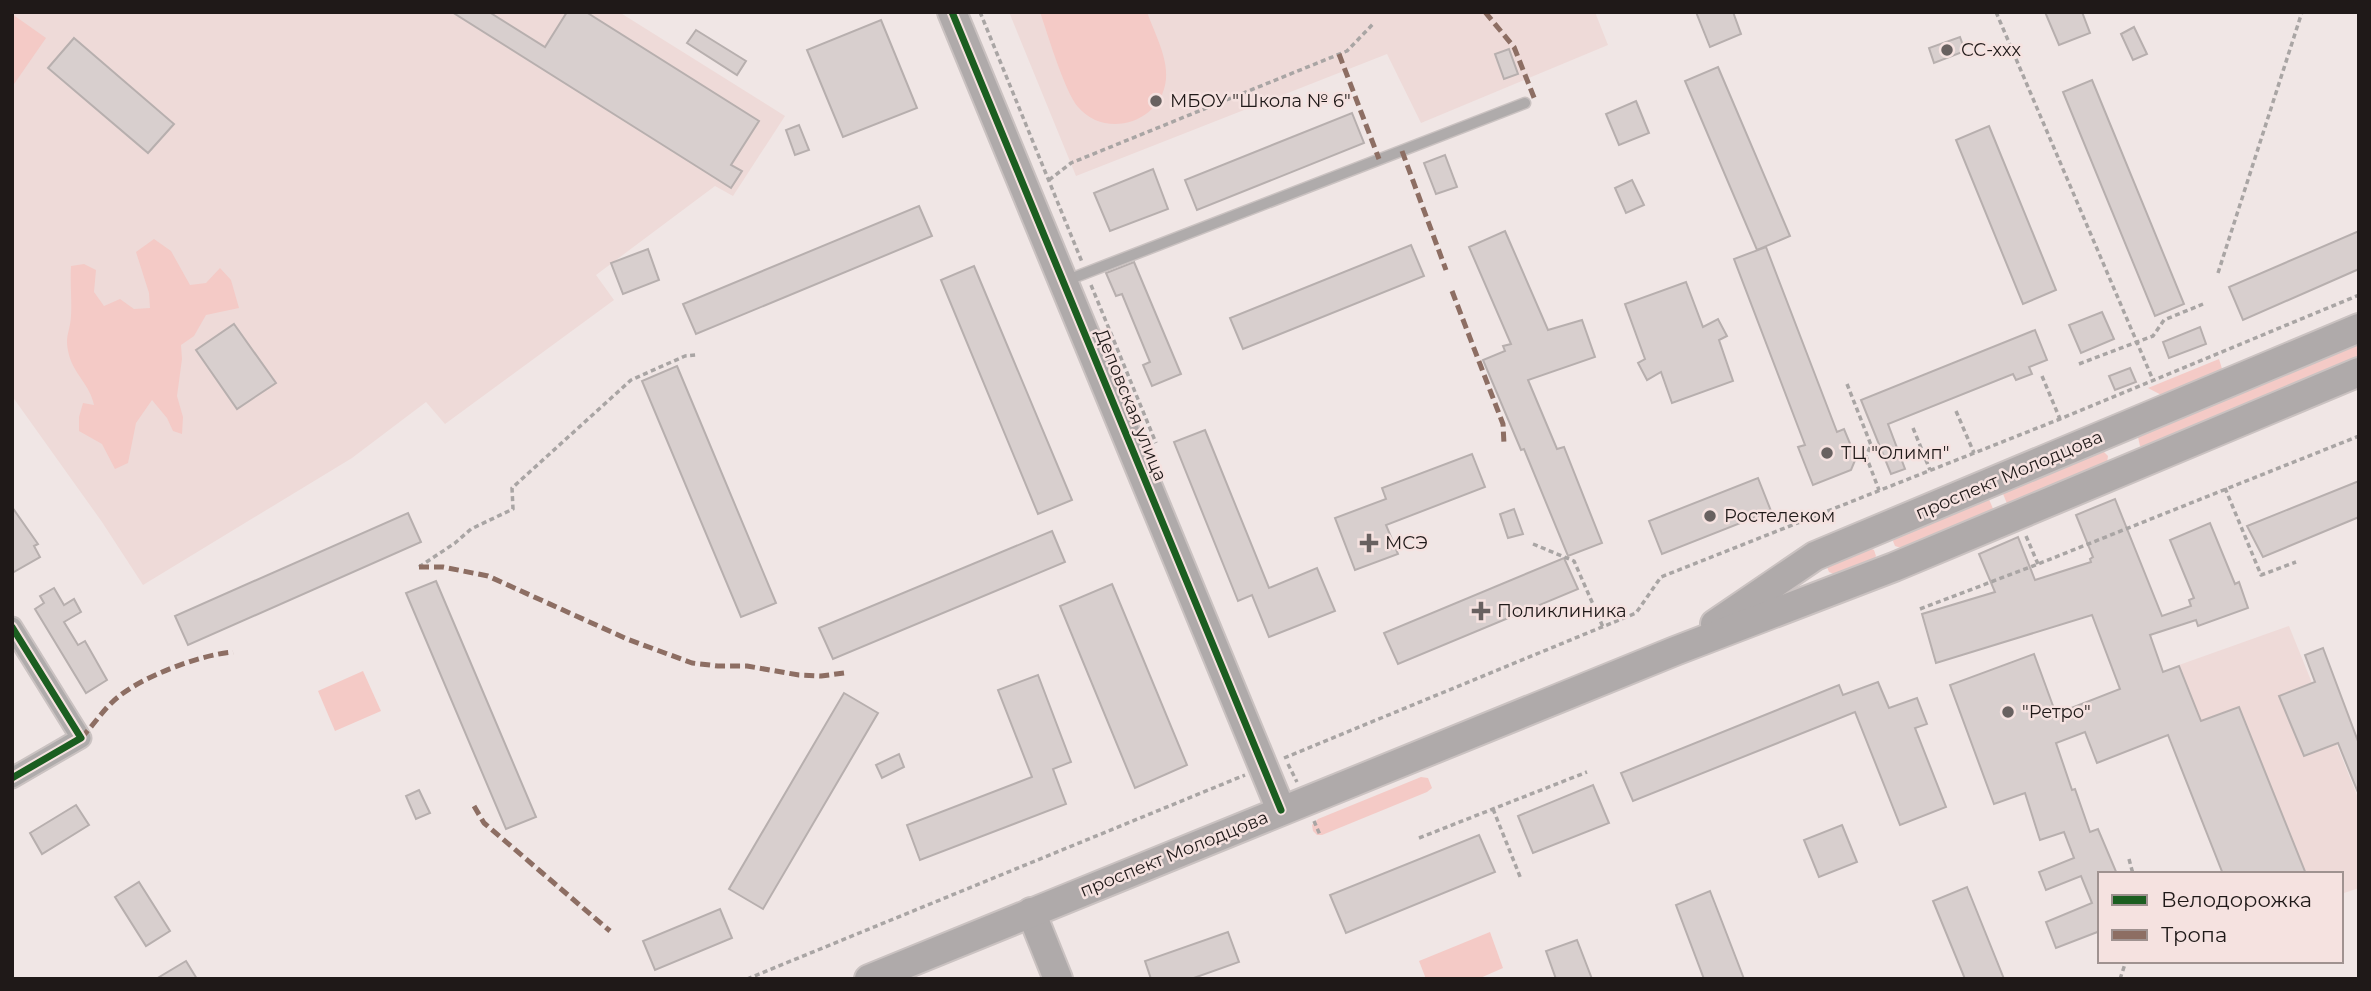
<svg xmlns="http://www.w3.org/2000/svg" width="2371" height="991" viewBox="0 0 2371 991" font-family="Montserrat,sans-serif">
<style>
.built{fill:#eedad8}
.green{fill:#f4cac6}
.building{fill:#d8cfce;stroke:#b7afae;stroke-width:2}
.lines{fill:none;stroke-linecap:round;stroke-linejoin:round}
.lane-casing{stroke:#cac2c1;stroke-width:13}
.street-casing{stroke:#cac2c1;stroke-width:23}
.secondary-casing{stroke:#cac2c1;stroke-width:32}
.path{stroke:#a9a5a4;stroke-width:3.5;stroke-dasharray:5 3.5;stroke-linecap:butt}
.lane{stroke:#afabab;stroke-width:10}
.street{stroke:#afabab;stroke-width:19}
.secondary{stroke:#afaaaa;stroke-width:28}
.quiet{stroke:#8d6e63;stroke-width:5;stroke-dasharray:10 5;stroke-linecap:butt}
.cycleway-casing{stroke:#f5e2e0;stroke-width:11}
.cycleway{stroke:#1b5e20;stroke-width:7}
.poi-dot{fill:#686160;stroke:#f5e2e0;stroke-width:2.5}
.labels{text-anchor:middle;stroke-width:5;stroke-linejoin:round;paint-order:stroke}
.poi-label{font-size:18px;fill:#1f1918;stroke:#f5e2e0;text-anchor:start}
.street-label{font-size:18px;fill:#1f1918;stroke:#f5e2e0}
</style>
<rect width="100%" height="100%" fill="#f0e6e5"/>
<!-- built -->
<g class="built">
<path d="M12 12H619L785 116 733 196 715 186 596 275 614 300 445 424 426 402 352 458 143 585 102 522 12 396Z"/>
<path d="M1009 12H1595L1608 45 1421 123 1387 54 1076 176Z"/>
<path d="M2289 626 2312 683 2279 696 2304 756 2336 743 2359 800V888L2341 894V874H2298L2305 871 2239 707 2201 722 2179 665Z"/>
</g>
<!-- green -->
<g class="green">
<path d="M1040 12H1147C1154 32 1168 57 1166 79 1162 122 1106 140 1078 107 1064 90 1048 35 1040 12Z"/>
<path d="M12 14 46 38 12 87Z"/>
<path d="M154 239 171 251 190 285 206 283 220 268 231 280 239 308 206 315 194 336 181 345 182 359 177 396 183 417 182 434 173 431 167 418 152 400 136 423 128 463 115 469 102 444 79 431V417L83 403 94 405C90 385 74 374 69 355 64 336 70 333 71 316 72 300 70 283 71 266L84 264 96 270 94 292 104 306 120 299 134 309 150 308 149 293 136 252Z"/>
<path d="M2359 342V362L2146 449 2140 446 2138 437 2144 431Z"/>
<path d="M2219 359 2223 372 2169 399 2148 388Z"/>
<path d="M2096 450 2103 451 2108 456 2107 463 2008 506 2001 489Z"/>
<path d="M1988 497 1994 511 1904 549 1895 546 1893 541 1896 536Z"/>
<path d="M1867 547 1874 550 1876 556 1872 562 1836 575 1829 572 1827 567 1830 562Z"/>
<path d="M363 671 381 711 335 731 318 691Z"/>
<path d="M1421 777 1428 778 1432 788 1427 792 1322 835H1317L1313 831 1312 825 1318 819Z"/>
<path d="M1490 932 1503 968 1478 979H1426L1419 961Z"/>
</g>
<!-- building -->
<g class="building">
<path d="M452 12H489L545 47 567 12H586L759 121 731 165 742 171 731 188Z"/>
<path d="M1696 12H1733L1741 34 1710 47Z"/>
<path d="M2045 12H2082L2090 33 2059 45Z"/>
<path d="M881 20 917 108 843 137 807 50Z"/>
<path d="M2134 27 2147 54 2133 60 2121 34Z"/>
<path d="M696 30 746 61 737 75 687 43Z"/>
<path d="M1960 37 1965 51 1934 63 1929 48Z"/>
<path d="M74 38 174 124 148 153 48 68Z"/>
<path d="M1509 49 1518 74 1504 79 1495 54Z"/>
<path d="M1718 67 1790 236 1757 250 1685 81Z"/>
<path d="M2092 80 2184 304 2155 316 2063 92Z"/>
<path d="M1636 101 1649 133 1619 145 1606 114Z"/>
<path d="M1352 113 1364 143 1197 210 1185 180Z"/>
<path d="M799 125 809 150 795 155 786 130Z"/>
<path d="M1989 126 2056 290 2023 304 1956 140Z"/>
<path d="M1445 155 1457 187 1436 194 1424 163Z"/>
<path d="M1153 169 1168 209 1110 231 1094 193Z"/>
<path d="M1632 180 1644 205 1626 213 1615 188Z"/>
<path d="M919 206 932 236 696 334 683 304Z"/>
<path d="M1505 231 1548 330 1582 320 1595 357 1528 380 1557 449 1564 447 1602 543 1568 556 1524 449 1521 450 1483 360 1505 351 1503 346 1511 344 1469 247Z"/>
<path d="M2359 231V269L2243 320 2229 287Z"/>
<path d="M1411 245 1424 276 1243 349 1230 318Z"/>
<path d="M1766 247 1837 432 1844 429 1856 458 1851 470 1813 485 1798 447 1805 445 1734 259Z"/>
<path d="M648 249 659 280 623 294 611 263Z"/>
<path d="M1134 262 1181 374 1152 386 1143 365 1150 362 1122 294 1116 296 1106 273Z"/>
<path d="M974 266 1072 500 1038 514 941 280Z"/>
<path d="M1686 282 1703 327 1718 319 1727 336 1719 340 1733 381 1672 403 1661 372 1647 380 1638 363 1645 359 1625 304Z"/>
<path d="M2102 312 2114 339 2081 353 2069 325Z"/>
<path d="M234 324 276 383 237 409 196 350Z"/>
<path d="M2200 327 2206 344 2169 358 2163 342Z"/>
<path d="M2035 330 2047 360 2029 367 2032 374 2016 380 2013 374 1888 424 1905 469 1891 474 1861 400Z"/>
<path d="M677 366 776 603 741 617 642 381Z"/>
<path d="M2130 368 2136 382 2115 390 2109 376Z"/>
<path d="M1205 430 1269 588 1317 568 1335 611 1269 637 1252 595 1238 601 1174 442Z"/>
<path d="M1472 454 1485 487 1386 525 1398 554 1355 570 1335 518 1386 499 1382 488Z"/>
<path d="M1758 478 1771 511 1662 554 1649 521Z"/>
<path d="M2359 481V517L2263 557 2247 526Z"/>
<path d="M2115 499 2162 616 2191 606 2189 600 2194 598 2170 540 2210 523 2235 584 2239 582 2248 608 2198 626 2196 620 2150 635 2163 672 2179 666 2201 721 2239 707 2306 874H2223L2168 735 2097 763 2085 732 2056 743 2072 790 2075 789 2090 832 2098 829 2117 874H2100V931L2056 948 2046 922 2092 903 2081 876 2046 890 2039 872 2074 858 2064 832 2040 840 2025 793 1994 804 1950 685 2034 654 2056 714 2120 689 2092 615 1936 663 1922 614 1995 592 1979 554 2018 537 2035 580 2091 562 2090 559 2093 557 2076 515Z"/>
<path d="M12 507 38 544 34 546 40 557 12 573Z"/>
<path d="M1514 509 1523 534 1508 538 1500 514Z"/>
<path d="M408 513 421 542 188 645 175 616Z"/>
<path d="M1052 531 1065 562 833 659 819 628Z"/>
<path d="M1564 558 1578 589 1398 664 1384 633Z"/>
<path d="M436 581 536 817 506 829 406 593Z"/>
<path d="M1112 584 1187 765 1135 788 1060 606Z"/>
<path d="M54 588 64 605 74 599 81 612 64 622 78 645 85 641 107 680 86 693 35 609 44 603 40 596Z"/>
<path d="M2323 648 2359 744V795L2338 743 2304 756 2279 696 2315 682 2305 655Z"/>
<path d="M1038 675 1071 762 1053 769 1066 804 920 860 907 825 1032 777 998 690Z"/>
<path d="M1878 682 1889 708 1917 698 1927 724 1915 728 1946 807 1900 825 1855 712 1633 801 1621 773 1839 685 1843 695Z"/>
<path d="M844 693 878 713 763 909 729 889Z"/>
<path d="M899 754 904 767 882 778 876 765Z"/>
<path d="M1593 785 1609 823 1533 853 1518 816Z"/>
<path d="M419 790 430 813 416 819 406 796Z"/>
<path d="M76 805 89 825 42 854 30 833Z"/>
<path d="M1842 825 1857 862 1819 877 1804 840Z"/>
<path d="M1479 835 1495 872 1346 933 1330 895Z"/>
<path d="M139 882 170 931 146 946 115 897Z"/>
<path d="M1967 887 2004 979H1965L1933 901Z"/>
<path d="M1710 891 1719 914 1744 979H1704L1676 905Z"/>
<path d="M720 909 732 938 655 970 643 941Z"/>
<path d="M1228 932 1239 962 1191 979H1151L1145 961Z"/>
<path d="M1577 940 1592 979H1556L1546 951Z"/>
<path d="M186 961 197 979H156Z"/>
</g>
<g class="lines">
<!-- lane casing -->
<g class="lane-casing">
<path id="lane" d="M1065 281 1525 103"/>
</g>
<!-- street casing -->
<g class="street-casing">
<path id="street" d="M12 627 81 738 12 778"/>
</g>
<!-- secondary casing -->
<g class="secondary-casing">
<g id="secondary">
<path d="M952 12 1281 810"/>
<path d="M1715 624 1815 556 2359 328"/>
<path d="M1031 912 1058 979"/>
<path d="M869 979 1675 651 1894 567 2359 372"/>
</g>
</g>
<!-- path -->
<g class="path">
<path d="M980 12 1082 262"/>
<path d="M1996 12 2153 380"/>
<path d="M1049 180 1071 163 1347 51 1373 24"/>
<path d="M2218 273 2302 12"/>
<path d="M1091 285 1156 443"/>
<path d="M2079 364 2153 336 2164 320 2203 304"/>
<path d="M2042 376 2060 419"/>
<path d="M1847 384 1871 445 1866 456 1879 490"/>
<path d="M1956 411 1974 453"/>
<path d="M1913 428 1930 470"/>
<path d="M2225 488 2261 575 2296 562"/>
<path d="M2026 536 2038 564"/>
<path d="M1533 544 1574 561 1603 627"/>
<path d="M419 567 455 543 471 529 513 509 512 488 631 380 685 356 696 355"/>
<path d="M1920 609 2038 564 2359 436"/>
<path d="M1284 758 1636 613 1661 577 2060 419 2359 295"/>
<path d="M1288 764 1297 782"/>
<path d="M1493 809 1521 879"/>
<path d="M1314 821 1320 835"/>
<path d="M1419 838 1587 772"/>
<path d="M2129 859 2133 874"/>
<path d="M747 979 1245 775"/>
<path d="M2120 979 2126 961"/>
</g>
<!-- lane -->
<use href="#lane" class="lane"/>
<!-- street -->
<use href="#street" class="street"/>
<!-- secondary -->
<use href="#secondary" class="secondary"/>
<!-- quiet -->
<g class="quiet">
<path d="M1485 12 1514 47 1535 100"/>
<path d="M1339 54 1379 159"/>
<path d="M1402 151 1446 270"/>
<path d="M1452 291 1503 424 1504 444"/>
<path d="M419 567H443L488 576 627 639 692 663 718 666H747L799 675 821 676 844 673"/>
<path d="M81 738C94 725 104 708 118 697 144 676 199 655 233 652"/>
<path d="M474 806 484 823 610 931"/>
</g>
<!-- cycleway casing -->
<g class="cycleway-casing">
<g id="cycleway">
<path d="M952 12 1281 810"/>
<path d="M12 627 81 738 12 778"/>
</g>
</g>
<!-- cycleway -->
<use href="#cycleway" class="cycleway"/>
</g>
<!-- markers -->
<g class="poi-dot">
<circle cx="1947" cy="50" r="7"/>
<circle cx="1156" cy="101" r="7"/>
<circle cx="1827" cy="453" r="7"/>
<circle cx="1710" cy="516" r="7"/>
<path d="M1365.5 532.5h7v7h7v7h-7v7h-7v-7h-7v-7h7z"/>
<path d="M1477.5 600.5h7v7h7v7h-7v7h-7v-7h-7v-7h7z"/>
<circle cx="2008" cy="712" r="7"/>
</g>
<g class="labels">
<!-- poi labels -->
<g class="poi-label">
<text x="1961" y="56">СС-ххх</text>
<text x="1170" y="107">МБОУ "Школа № 6"</text>
<text x="1841" y="459">ТЦ "Олимп"</text>
<text x="1724" y="522">Ростелеком</text>
<text x="1385" y="549">МСЭ</text>
<text x="1497" y="617">Поликлиника</text>
<text x="2022" y="718">"Ретро"</text>
</g>
<!-- street labels -->
<g class="street-label">
<text transform="translate(1131 405) rotate(68)" y="6">Деповская улица</text>
<text transform="translate(2009 475) rotate(-23)" y="6">проспект Молодцова</text>
<text transform="translate(1174 854) rotate(-22)" y="6">проспект Молодцова</text>
</g>
</g>
<!-- border -->
<rect width="2371" height="991" fill="none" stroke="#1f1918" stroke-width="28"/>
<!-- legend -->
<rect x="2098" y="872" width="245" height="91" fill="#f5e2e0" stroke="#9f9290" stroke-width="2"/>
<rect x="2112" y="895" width="35" height="10" fill="#1b5e20" stroke="#9f9290" stroke-width="2"/>
<text x="2161" y="907" font-size="21" fill="#1f1918">Велодорожка</text>
<rect x="2112" y="930" width="35" height="10" fill="#8d6e63" stroke="#9f9290" stroke-width="2"/>
<text x="2161" y="942" font-size="21" fill="#1f1918">Тропа</text>
</svg>
